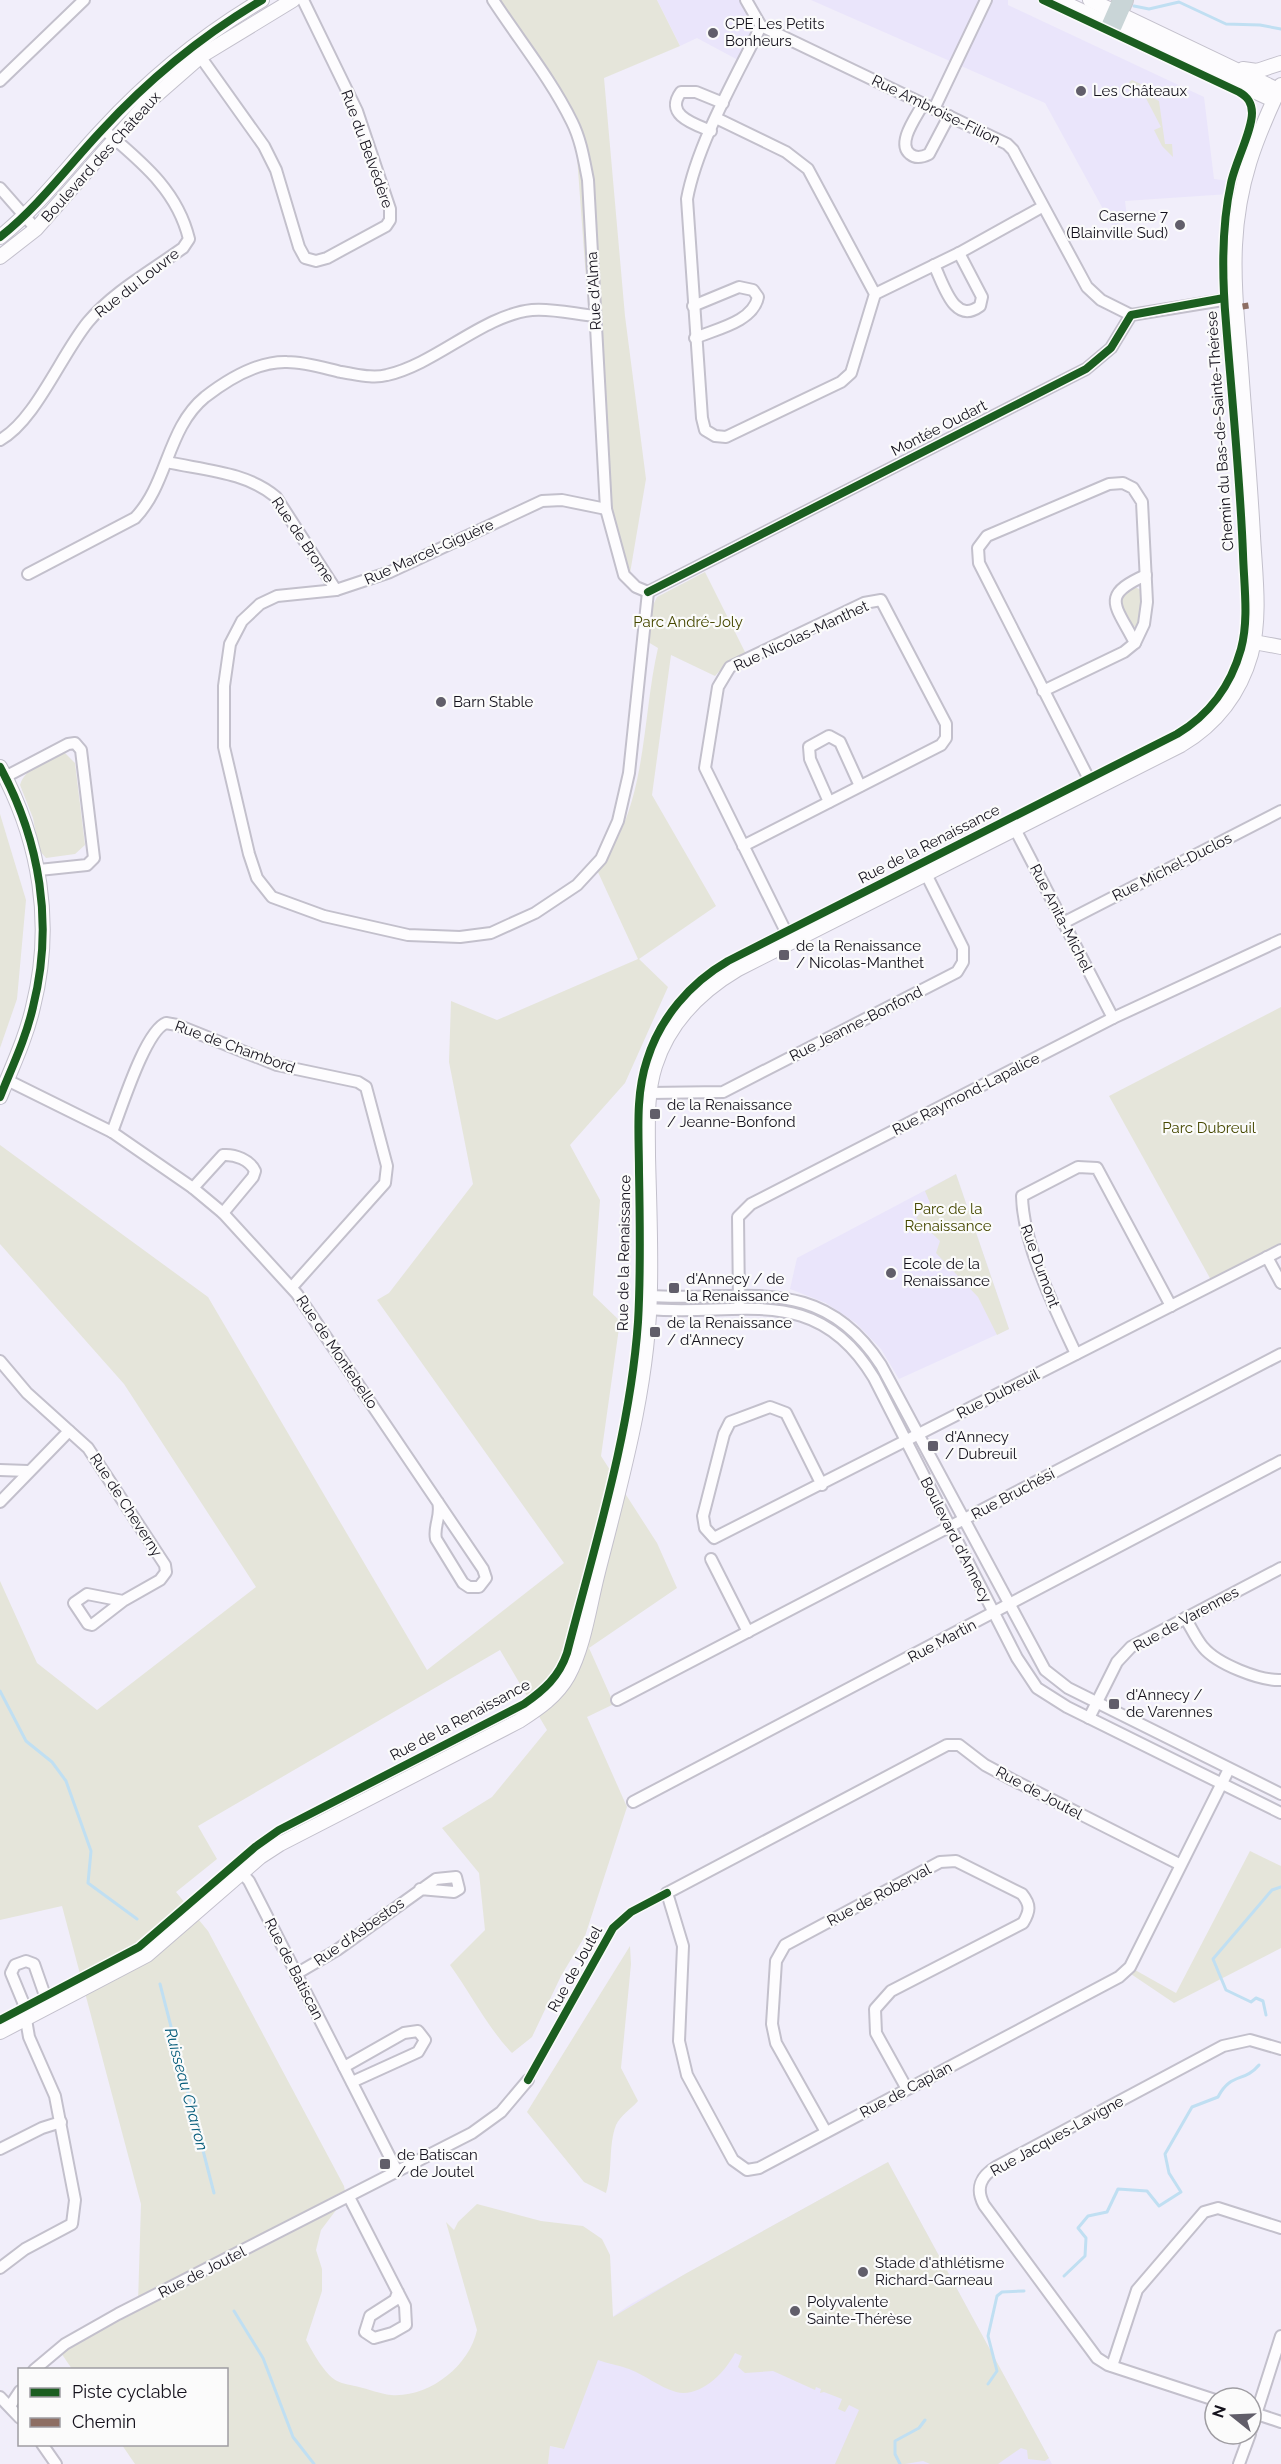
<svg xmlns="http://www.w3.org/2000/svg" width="1281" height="2464" viewBox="0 0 1281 2464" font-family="Raleway,sans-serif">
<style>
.built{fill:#eae5fb}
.green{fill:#e5e5da}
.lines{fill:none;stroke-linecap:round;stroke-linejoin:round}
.stream{stroke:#c0dff2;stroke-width:3}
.minor-casing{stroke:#c3c0cc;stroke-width:14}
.tertiary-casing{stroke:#c3c0cc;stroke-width:16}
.motorway-casing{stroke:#cbc9d0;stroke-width:22}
.minor{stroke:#fdfcfe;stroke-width:10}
.tertiary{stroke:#fdfcfe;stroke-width:14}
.motorway{stroke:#c9d5d7;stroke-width:20}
.quiet{stroke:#8d6e63;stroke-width:6;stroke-dasharray:12 6;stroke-linecap:butt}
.cycleway-casing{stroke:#fbfbfb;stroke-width:11}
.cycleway{stroke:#1b5e20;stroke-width:8}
.poi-dot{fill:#615e6a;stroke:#fbfbfb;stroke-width:2}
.labels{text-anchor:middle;stroke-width:4.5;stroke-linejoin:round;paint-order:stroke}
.poi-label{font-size:15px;fill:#14111c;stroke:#fbfbfb;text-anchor:start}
.street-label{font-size:15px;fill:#14111c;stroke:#fbfbfb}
.park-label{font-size:15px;fill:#464800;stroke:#fbfbfb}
.water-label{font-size:16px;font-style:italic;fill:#075d7b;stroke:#fbfbfb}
</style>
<rect width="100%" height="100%" fill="#f1eefa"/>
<!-- built -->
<g class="built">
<path d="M657 0H740L754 28 738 60 697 38 680 46Z"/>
<path d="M811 0H1008V5L1204 97 1214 179 1229 181V194L1125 201 1127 217 1121 219 1114 229 1045 103Z"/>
<path d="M956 1174 1009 1329 899 1379 881 1349 856 1323 826 1303 790 1289 797 1258Z"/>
<path d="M888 2162 1052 2464H548L550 2446 563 2449 612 2317 631 2304Z"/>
</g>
<!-- green -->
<g class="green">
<path d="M491 0H657L680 46 604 78 625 316 646 479 628 585 616 571 603 510 575 129Z"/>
<path d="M1132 80 1149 88 1147 95 1159 101 1165 144H1172L1173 157 1162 146 1154 130 1161 127 1139 85 1132 88 1129 82Z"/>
<path d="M705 572 746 654 726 664 715 676 671 655 652 795 716 906 639 959 668 987 625 1083 570 1145 600 1200 593 1295 620 1321 601 1456 657 1543 677 1588 589 1648 614 1704 587 1717 627 1807 585 1936 561 1976 532 2037 512 2053C487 2027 471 1994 450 1965L485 1930 479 1873 442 1828 492 1797 547 1730 500 1650 198 1826 217 1859 176 1892 208 1931 344 2186 346 2197 321 2230 316 2250 322 2269V2291L306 2340C313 2352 324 2374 337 2381 343 2384 352 2385 359 2387 369 2389 380 2394 391 2395 428 2398 469 2367 477 2330L446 2222 454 2230 458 2222 477 2204 541 2221 583 2226 602 2239 610 2255 613 2317 685 2274 888 2162 1049 2458 1045 2461 1028 2459 1027 2450 1021 2448 998 2464H930L923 2461 905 2464H835L859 2410 849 2405 845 2412 838 2409 842 2399 824 2392 820 2393 821 2389 816 2387 815 2390 773 2371 745 2373 738 2367 742 2356 735 2353C725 2373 700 2398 676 2392 659 2387 645 2375 629 2369 619 2365 608 2364 598 2360L564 2449 550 2446 548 2464H135L122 2445 226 2444V2370L72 2369 59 2350 138 2303 141 2204 62 1906 0 1920V1581L37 1663 97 1710 256 1587 124 1384 0 1244V1145L208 1297 427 1670 564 1563 377 1300 389 1293 473 1184 449 1062 451 1001 497 1020 638 959 597 870C648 808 641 722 658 648L648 642 651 609 657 597Z"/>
<path d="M1133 586 1141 590 1139 624 1134 627 1130 626 1120 604V597Z"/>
<path d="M65 753 75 763 85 845 75 854 46 858 39 850 33 818 20 785C24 769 50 755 65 753Z"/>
<path d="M0 814 26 900 17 999 0 1048Z"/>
<path d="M1281 1007V1244L1211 1280 1109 1096Z"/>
<path d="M956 1174 1009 1329 997 1335 978 1297 936 1253 940 1241 916 1218 930 1203 925 1191Z"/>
<path d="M1250 1851 1281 1866V1948L1174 2003 1125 1970 1128 1966 1176 1993Z"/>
<path d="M630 1946 631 1964 621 2068 638 2101C632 2108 620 2116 616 2125 608 2146 613 2171 606 2193L584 2182 527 2112Z"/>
</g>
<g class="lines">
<!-- stream -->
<g class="stream">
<path d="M1134 6 1149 9 1179 2 1226 24 1260 25 1281 29"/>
<path d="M0 1691 26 1741 52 1762 66 1781 91 1851 88 1883 137 1919"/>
<path d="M160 1984 214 2193"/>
<path d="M1266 2015 1263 2001 1256 1998 1251 2002 1226 1990 1213 1959 1272 1890 1281 1887"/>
<path d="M1064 2276 1085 2256 1086 2238 1078 2228 1088 2216 1107 2212 1118 2189 1147 2191 1159 2206 1181 2192 1169 2173 1165 2154 1192 2107 1218 2097C1231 2072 1244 2083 1259 2065"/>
<path d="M234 2311 263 2358 293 2437 314 2464"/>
<path d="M988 2384 997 2371 988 2336 997 2296 1002 2292 1024 2291"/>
<path d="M900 2464 895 2454V2441L919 2428 925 2420"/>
</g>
<!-- minor casing -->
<g class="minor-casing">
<g id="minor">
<path d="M493 0C519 40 551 79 572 122 581 140 584 160 588 180L606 509 624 575 636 587 648 592"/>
<path d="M746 0 761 26 1007 144 1013 150 1087 287 1101 300 1131 315"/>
<path d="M197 52 264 146 276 170 299 247 305 258 316 261 327 258 386 226 390 220V209L357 111 303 0"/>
<path d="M0 81 84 0"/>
<path d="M923 104C917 116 896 143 910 154 916 159 923 157 929 154L949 116"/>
<path d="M934 109 986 0"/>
<path d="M716 118 786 152 808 169 875 294 851 373 841 382 726 437 715 436 705 430 702 418 687 199C697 144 736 77 761 26"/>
<path d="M711 131C694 124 664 115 681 92H696L723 103"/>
<path d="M0 188 36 229"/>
<path d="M934 265C944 285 954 325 980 306L982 297 959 253"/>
<path d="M875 294 959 253 1042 207"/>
<path d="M693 306 739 287 753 290 758 297C753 322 716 329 695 338"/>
<path d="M0 440C35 421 61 355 88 322 113 292 151 271 183 248L189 239C177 189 140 161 103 129"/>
<path d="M167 462C203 470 247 472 276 497L336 590"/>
<path d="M606 509 562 500 542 501 390 572 336 590 277 596 260 604 242 621 230 644 224 686V747L249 854 257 878 272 897 324 916 408 935 460 937 491 933 535 913 577 885 601 859 618 821 629 773 648 592"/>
<path d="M28 574 135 518C168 484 167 428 205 397 227 380 258 361 287 362 305 362 324 368 341 372 356 374 372 379 387 375 436 364 483 315 532 310 551 308 575 314 595 316"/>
<path d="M648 592 1086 369 1111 348 1131 315 1235 298"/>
<path d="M1135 643C1116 605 1099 596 1146 575"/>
<path d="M1043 691 1124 652 1135 643 1144 624 1147 602 1142 502 1133 488 1123 483 1109 484 987 536 978 548 979 563 1094 789"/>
<path d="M5 777 68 744 75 743 81 750 94 858 87 865 39 870"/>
<path d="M829 802 810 759 809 747 829 736 840 742 860 786"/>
<path d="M1015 829 1113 1018"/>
<path d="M743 846 941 745 946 738V724L881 600 864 603 730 667 718 687 705 768 791 942"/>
<path d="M1063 923 1281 811"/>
<path d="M7 1080 112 1132 193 1188 223 1213 297 1294 483 1569 486 1578 479 1587H469L463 1583 436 1539C433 1526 442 1516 438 1502"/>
<path d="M650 1093 723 1092 957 972 963 962V948L926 874"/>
<path d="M112 1132C121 1110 145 1031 166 1023L177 1025 277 1065 358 1082 366 1087 387 1166 385 1183 292 1287"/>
<path d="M193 1188 223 1155C235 1154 250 1160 255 1171L253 1177 223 1213"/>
<path d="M1267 1257 1281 1283"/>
<path d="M650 1296C742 1302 820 1271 881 1365L1045 1670 1068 1688 1281 1794"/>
<path d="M739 1302 738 1217 751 1204 1113 1018 1281 940"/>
<path d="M649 1309C739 1317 816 1281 874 1378L1017 1658 1037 1688 1067 1707 1281 1813"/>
<path d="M1076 1354C1055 1309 1023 1245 1022 1196L1078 1167 1097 1168 1171 1306"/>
<path d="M0 1361 27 1393 88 1448 165 1565 166 1572 160 1580 123 1601 92 1625 88 1624 74 1603 87 1594 123 1601"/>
<path d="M0 1470 28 1471"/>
<path d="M822 1485 786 1413 770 1407 730 1422 724 1434 703 1516 705 1528 714 1538 1281 1250"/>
<path d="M0 1502 69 1431"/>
<path d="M711 1559 748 1632"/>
<path d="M1185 1618C1191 1627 1196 1639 1203 1647 1217 1664 1260 1681 1281 1680"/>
<path d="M617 1700 1281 1354"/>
<path d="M1089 1718 1117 1662 1131 1647 1281 1568"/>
<path d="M633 1802 1281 1461"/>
<path d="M1181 1865 1011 1779 985 1765 959 1745H947L667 1893 683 1946 679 2041 687 2075 733 2160 747 2170 759 2168 1119 1977 1130 1967 1229 1769"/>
<path d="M242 1873 249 1881 397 2171"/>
<path d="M296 1974 337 1950 436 1879 456 1877 459 1889 454 1892 420 1889"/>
<path d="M344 2067 404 2033 418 2031 425 2040 418 2052 352 2082"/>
<path d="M826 2132 776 2043 772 2024 776 1961 785 1945 940 1862 956 1861 1022 1894C1031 1905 1030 1911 1023 1923L891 1991 875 2009 876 2033 907 2089"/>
<path d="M0 2149 42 2128 61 2122"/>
<path d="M349 2197 405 2306 406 2325 392 2333 374 2338 365 2332 370 2316 395 2300 398 2292"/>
<path d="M0 2268 25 2249 72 2224 75 2200 55 2096 29 2037 23 2002 11 1973 15 1965 26 1961 34 1964 49 2007"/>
<path d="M1112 2366 1137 2290 1204 2212 1218 2208 1281 2228"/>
<path d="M34 2370 65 2344 118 2314 472 2133 501 2112 528 2080"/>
<path d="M0 2397 20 2418"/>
<path d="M1215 2400 1108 2365 1097 2358 984 2205C975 2188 981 2176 996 2167L1223 2046 1250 2040 1281 2049"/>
<path d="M10 2406 20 2391"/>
<path d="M1251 2412 1281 2422"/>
<path d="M1251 2430 1281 2336"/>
<path d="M42 2444 56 2464"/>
<path d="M1239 2464 1250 2434"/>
</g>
</g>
<!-- tertiary casing -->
<g class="tertiary-casing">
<g id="tertiary">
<path d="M1058 0 1273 100"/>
<path d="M1090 0 1278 90"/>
<path d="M1243 69 1257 71 1281 63"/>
<path d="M0 237C39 206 68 166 102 130 148 80 203 35 262 0"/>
<path d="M0 257 36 229 145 105 201 56 293 0"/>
<path d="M1254 642 1281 647"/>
<path d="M0 767C40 841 54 924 33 1007 26 1038 12 1067 0 1097"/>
<path d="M0 2032 147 1955 260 1857 280 1844 519 1721C538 1709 557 1696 568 1676 584 1646 589 1608 597 1576 621 1481 649 1385 650 1287 651 1243 649 1199 648 1156 648 1126 646 1094 655 1066 669 1022 699 992 738 969L1181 745C1216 724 1240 693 1251 654 1261 616 1255 574 1253 536 1250 480 1245 424 1241 368 1238 327 1233 286 1235 245 1238 183 1255 140 1281 85"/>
</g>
</g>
<!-- motorway casing -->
<g class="motorway-casing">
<path id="motorway" d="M1112 25 1123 0"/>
</g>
<!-- minor -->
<use href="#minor" class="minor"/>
<!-- tertiary -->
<use href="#tertiary" class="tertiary"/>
<!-- motorway -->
<use href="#motorway" class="motorway"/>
<!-- quiet -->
<path class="quiet" d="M1245 303 1246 309"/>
<!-- cycleway casing -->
<g class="cycleway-casing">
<g id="cycleway">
<path d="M0 237C39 206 68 166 102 130 148 80 203 35 262 0"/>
<path d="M648 592 1086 369 1111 348 1131 315 1224 298"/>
<path d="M0 767C40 841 54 924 33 1007 26 1038 12 1067 0 1097"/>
<path d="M0 2020 139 1947 255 1847 279 1830 524 1704C544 1690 559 1677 567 1653 595 1544 630 1435 638 1322 641 1272 640 1222 639 1172 639 1135 635 1096 647 1060 660 1018 690 983 728 961L1177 734C1209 715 1231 685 1241 649 1249 619 1244 586 1243 554 1240 477 1232 400 1226 323 1222 277 1221 228 1231 183 1235 163 1252 131 1252 113 1252 103 1248 97 1239 92L1043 0"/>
<path d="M528 2080 613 1928 631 1912 667 1893"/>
</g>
</g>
<!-- cycleway -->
<use href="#cycleway" class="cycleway"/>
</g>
<!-- markers -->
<g class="poi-dot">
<circle cx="713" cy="33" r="6"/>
<circle cx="1081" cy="91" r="6"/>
<circle cx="1180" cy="225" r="6"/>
<circle cx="441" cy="702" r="6"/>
<rect x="778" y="949" width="12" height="12" rx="3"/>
<rect x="649" y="1108" width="12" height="12" rx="3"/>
<circle cx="891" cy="1273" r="6"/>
<rect x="668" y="1282" width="12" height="12" rx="3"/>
<rect x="649" y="1326" width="12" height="12" rx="3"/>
<rect x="927" y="1440" width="12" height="12" rx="3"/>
<rect x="1108" y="1698" width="12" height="12" rx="3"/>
<rect x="379" y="2158" width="12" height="12" rx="3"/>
<circle cx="863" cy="2272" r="6"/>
<circle cx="795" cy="2311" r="6"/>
</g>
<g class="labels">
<!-- poi labels -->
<g class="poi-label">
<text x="725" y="29">CPE Les Petits<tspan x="725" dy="17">Bonheurs</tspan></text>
<text x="1093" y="96">Les Châteaux</text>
<text x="1168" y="221" text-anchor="end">Caserne 7<tspan x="1168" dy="17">(Blainville Sud)</tspan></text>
<text x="453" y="707">Barn Stable</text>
<text x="796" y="951">de la Renaissance<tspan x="796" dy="17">/ Nicolas-Manthet</tspan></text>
<text x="667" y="1110">de la Renaissance<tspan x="667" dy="17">/ Jeanne-Bonfond</tspan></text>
<text x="903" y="1269">Ecole de la<tspan x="903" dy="17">Renaissance</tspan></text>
<text x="686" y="1284">d'Annecy / de<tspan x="686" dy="17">la Renaissance</tspan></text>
<text x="667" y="1328">de la Renaissance<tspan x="667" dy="17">/ d'Annecy</tspan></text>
<text x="945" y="1442">d'Annecy<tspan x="945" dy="17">/ Dubreuil</tspan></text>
<text x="1126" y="1700">d'Annecy /<tspan x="1126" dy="17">de Varennes</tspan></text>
<text x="397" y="2160">de Batiscan<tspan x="397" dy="17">/ de Joutel</tspan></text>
<text x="875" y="2268">Stade d'athlétisme<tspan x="875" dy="17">Richard-Garneau</tspan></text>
<text x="807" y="2307">Polyvalente<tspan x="807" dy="17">Sainte-Thérèse</tspan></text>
</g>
<!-- street labels -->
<g class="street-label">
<text transform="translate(936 110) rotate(26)" y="5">Rue Ambroise-Filion</text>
<text transform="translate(367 149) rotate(70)" y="5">Rue du Belvédère</text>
<text transform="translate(101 157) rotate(-48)" y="5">Boulevard des Châteaux</text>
<text transform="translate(137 283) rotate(-38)" y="5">Rue du Louvre</text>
<text transform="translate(594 291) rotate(-93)" y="5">Rue d'Alma</text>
<text transform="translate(939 428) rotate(-27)" y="5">Montée Oudart</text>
<text transform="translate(1220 431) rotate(-94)" y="5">Chemin du Bas-de-Sainte-Thérèse</text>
<text transform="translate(303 540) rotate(56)" y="5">Rue de Brome</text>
<text transform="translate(429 552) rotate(-24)" y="5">Rue Marcel-Giguère</text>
<text transform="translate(801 636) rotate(-25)" y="5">Rue Nicolas-Manthet</text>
<text transform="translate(929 844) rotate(-27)" y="5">Rue de la Renaissance</text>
<text transform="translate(1172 867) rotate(-27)" y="5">Rue Michel-Duclos</text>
<text transform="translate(1061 918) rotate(63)" y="5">Rue Anita-Michel</text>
<text transform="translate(856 1024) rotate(-27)" y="5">Rue Jeanne-Bonfond</text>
<text transform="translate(235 1047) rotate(20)" y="5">Rue de Chambord</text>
<text transform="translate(966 1094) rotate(-27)" y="5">Rue Raymond-Lapalice</text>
<text transform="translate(624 1253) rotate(-89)" y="5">Rue de la Renaissance</text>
<text transform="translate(1040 1266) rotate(70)" y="5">Rue Dumont</text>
<text transform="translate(337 1352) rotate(56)" y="5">Rue de Montebello</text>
<text transform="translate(998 1394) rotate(-27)" y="5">Rue Dubreuil</text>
<text transform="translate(1013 1494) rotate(-28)" y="5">Rue Bruchési</text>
<text transform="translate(126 1505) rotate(57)" y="5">Rue de Cheverny</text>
<text transform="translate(956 1540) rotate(63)" y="5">Boulevard d'Annecy</text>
<text transform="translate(1186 1619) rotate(-29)" y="5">Rue de Varennes</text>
<text transform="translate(942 1641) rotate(-28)" y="5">Rue Martin</text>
<text transform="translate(460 1720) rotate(-28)" y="5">Rue de la Renaissance</text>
<text transform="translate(1039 1793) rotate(28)" y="5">Rue de Joutel</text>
<text transform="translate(879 1895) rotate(-28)" y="5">Rue de Roberval</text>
<text transform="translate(359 1932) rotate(-35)" y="5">Rue d'Asbestos</text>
<text transform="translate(294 1969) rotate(63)" y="5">Rue de Batiscan</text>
<text transform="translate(575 1969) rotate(-61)" y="5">Rue de Joutel</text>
<text transform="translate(906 2090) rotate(-28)" y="5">Rue de Caplan</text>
<text transform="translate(1057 2136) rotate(-29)" y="5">Rue Jacques-Lavigne</text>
<text transform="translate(202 2272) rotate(-27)" y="5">Rue de Joutel</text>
</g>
<!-- park labels -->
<g class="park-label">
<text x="688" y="627">Parc André-Joly</text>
<text x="1209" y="1133">Parc Dubreuil</text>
<text x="948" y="1214">Parc de la<tspan x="948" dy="17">Renaissance</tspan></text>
</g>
<!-- water labels -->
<g class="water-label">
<text transform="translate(187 2089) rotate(75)" y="6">Ruisseau Charron</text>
</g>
</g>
<!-- legend -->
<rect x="18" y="2368" width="210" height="78" fill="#fbfbfb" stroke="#9f9da2" stroke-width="1.5"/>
<rect x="30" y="2388" width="30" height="9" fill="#1b5e20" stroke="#9f9da2" stroke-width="1.5"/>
<text x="72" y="2398" font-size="18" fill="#14111c">Piste cyclable</text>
<rect x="30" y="2418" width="30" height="9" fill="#8d6e63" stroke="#9f9da2" stroke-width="1.5"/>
<text x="72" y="2428" font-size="18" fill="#14111c">Chemin</text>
<!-- north arrow -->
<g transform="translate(1233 2416) rotate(288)"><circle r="28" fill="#fbfbfb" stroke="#9f9da2" stroke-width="1.5"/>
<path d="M0-4.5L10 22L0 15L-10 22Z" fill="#615e6a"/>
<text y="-9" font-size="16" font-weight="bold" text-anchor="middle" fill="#14111c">N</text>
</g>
</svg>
